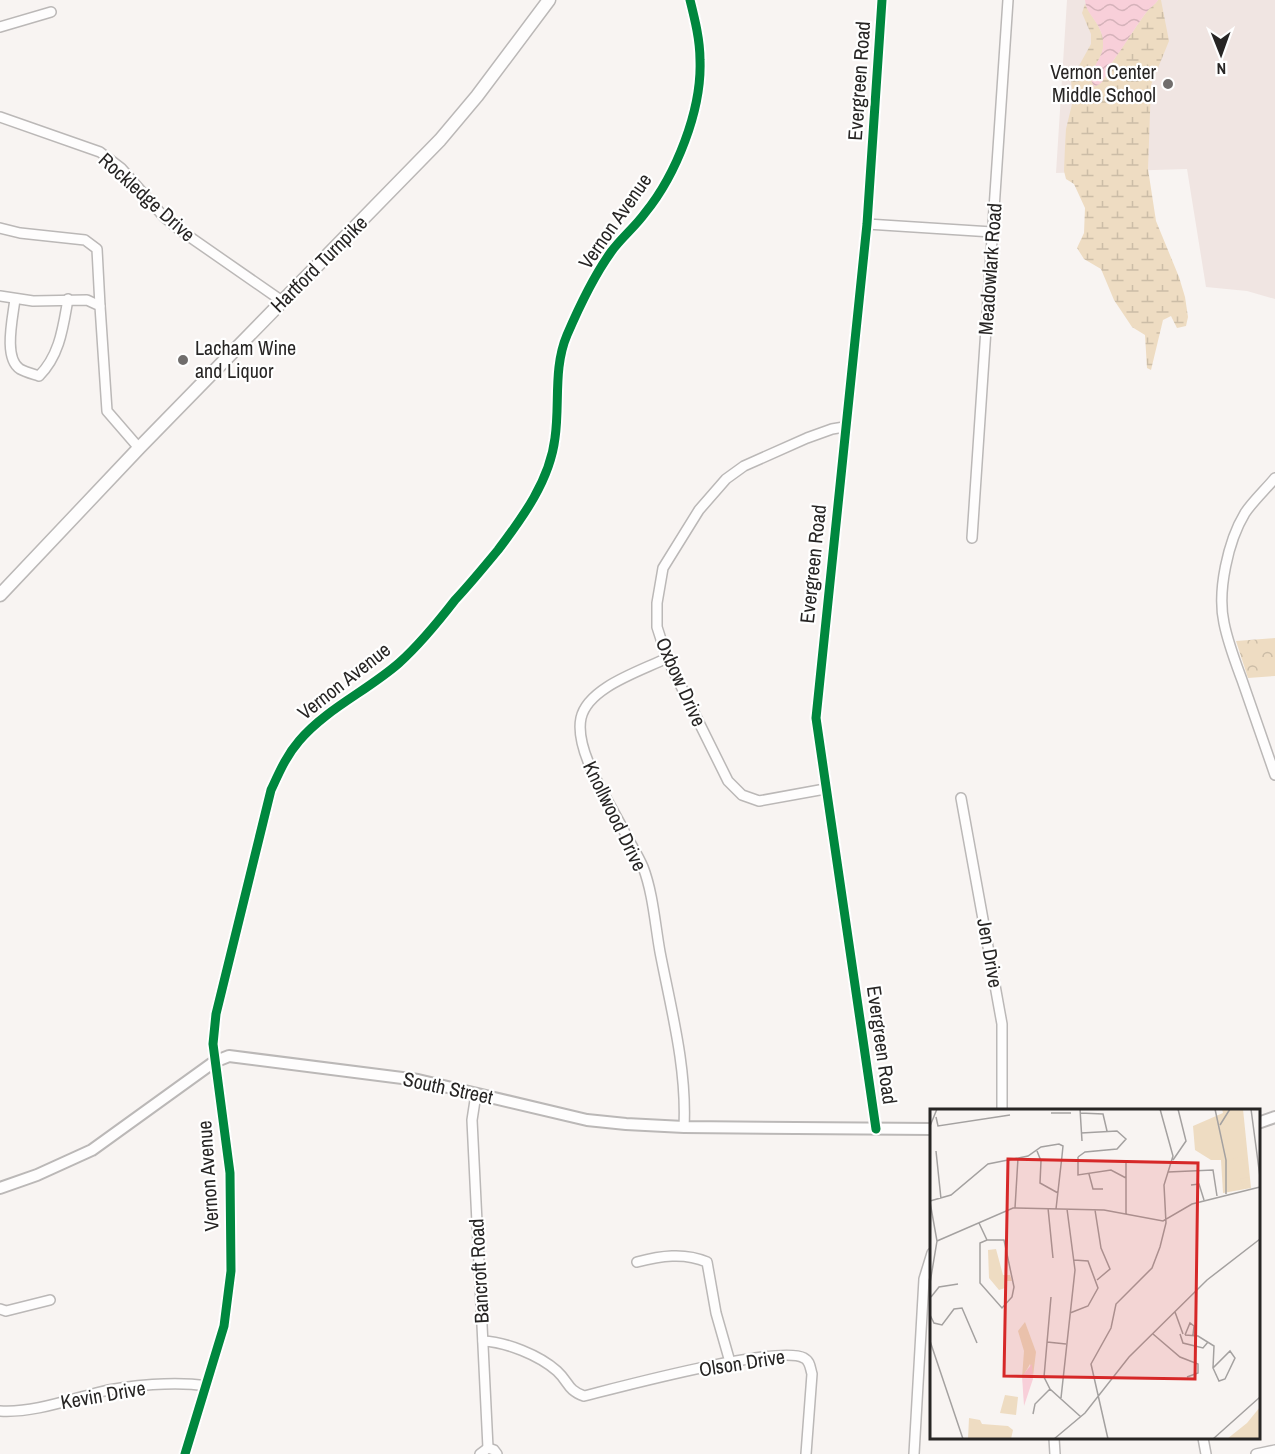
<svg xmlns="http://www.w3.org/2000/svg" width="1275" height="1454" viewBox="0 0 1275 1454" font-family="'Archivo Narrow',sans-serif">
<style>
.built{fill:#f0e5e2}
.forest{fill:url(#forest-crowns)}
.wetland{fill:url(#wetland-marsh)}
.water{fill:url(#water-waves)}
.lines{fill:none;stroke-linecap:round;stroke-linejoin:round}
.minor-casing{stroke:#bbb8b7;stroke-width:12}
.tertiary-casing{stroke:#bbb8b7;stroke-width:14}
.secondary-casing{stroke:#bbb8b7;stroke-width:15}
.minor{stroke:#fefdfd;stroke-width:9}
.tertiary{stroke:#fefdfd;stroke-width:10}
.secondary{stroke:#fefdfd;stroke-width:12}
.cycleway-casing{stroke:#fff;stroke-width:13}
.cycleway{stroke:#00873e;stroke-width:9}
.poi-dot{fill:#706d6c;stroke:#fff;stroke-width:2}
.labels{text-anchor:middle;stroke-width:4.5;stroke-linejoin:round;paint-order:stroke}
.poi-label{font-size:20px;fill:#272524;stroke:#fff;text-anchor:end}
.street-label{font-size:20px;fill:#272524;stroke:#fff}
.inset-road{fill:none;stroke:#a4a1a0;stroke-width:1.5}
.view{fill:#d62828;fill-opacity:0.15;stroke:#d62828;stroke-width:3}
.inset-edge{fill:none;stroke:#272524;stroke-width:3}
</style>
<defs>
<pattern id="forest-crowns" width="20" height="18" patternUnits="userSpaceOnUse" patternTransform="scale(1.5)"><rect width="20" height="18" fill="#eedcc2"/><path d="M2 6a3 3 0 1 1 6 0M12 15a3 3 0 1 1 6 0" fill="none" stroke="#ccbda7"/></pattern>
<pattern id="wetland-marsh" width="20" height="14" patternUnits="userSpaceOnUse" patternTransform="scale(1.5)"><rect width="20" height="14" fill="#eedcc2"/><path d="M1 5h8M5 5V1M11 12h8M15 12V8" fill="none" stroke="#ccbda7"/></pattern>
<pattern id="water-waves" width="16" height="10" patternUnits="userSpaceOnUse" patternTransform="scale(1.5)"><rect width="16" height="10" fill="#f8cfd9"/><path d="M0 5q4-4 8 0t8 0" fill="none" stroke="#d5b2ba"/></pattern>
</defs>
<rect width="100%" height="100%" fill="#f8f4f2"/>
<!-- built -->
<path class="built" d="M1067 0H1275V299L1247 291 1206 287 1187 169 1056 173Z"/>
<!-- forest -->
<path class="forest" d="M1275 638V676L1248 678 1236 641Z"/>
<!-- wetland -->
<path class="wetland" d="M1158 0H1161L1169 41 1151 85 1148 169 1156 221 1179 277 1185 297 1188 317 1186 326 1177 328 1171 316 1163 320 1151 370 1147 368 1145 335 1132 327 1114 300 1101 269 1084 259 1077 248 1084 233 1085 208 1074 184 1066 179 1064 171 1065 146 1066 129 1073 100 1071 80 1091 44V34L1082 13 1085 4C1092 19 1106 30 1103 49 1101 58 1094 67 1091 76L1094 86C1106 85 1106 70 1113 61 1124 45 1134 29 1145 14 1149 8 1155 5 1158 0Z"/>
<!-- water -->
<path class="water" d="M1085 0H1158C1155 5 1149 8 1145 14 1134 29 1124 46 1113 61 1106 70 1106 85 1094 86 1085 72 1102 61 1103 47 1105 23 1086 17 1085 0Z"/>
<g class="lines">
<!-- minor casing -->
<g class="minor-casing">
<g id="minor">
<path d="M0 27 51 12"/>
<path d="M0 117 100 152 121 168 164 217 177 228 282 301"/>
<path d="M867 224 992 232"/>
<path d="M0 228 20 233 85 240 97 249 100 306"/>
<path d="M0 296 33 301 87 300 100 306 107 411 139 448"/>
<path d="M15 299C13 317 3 358 20 369 25 372 33 374 39 376 60 355 63 327 68 299"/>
<path d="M1275 478C1265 490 1253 501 1245 513 1228 541 1217 591 1224 623 1228 643 1235 661 1242 680 1253 712 1264 743 1275 775"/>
<path d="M972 538 1008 0"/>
<path d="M667 658C641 671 588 687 581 718 574 751 609 801 624 831 630 843 638 855 643 867 653 893 655 924 660 952 671 1009 687 1068 684 1127"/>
<path d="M825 789 759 801 742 795 728 781 667 658 657 627V603L663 568 699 510 726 479 744 466 807 438 832 429 844 427"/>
<path d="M961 798 1002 1024V1110"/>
<path d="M476 1094 472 1120 488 1448"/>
<path d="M876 1129 816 718 867 224 882 0"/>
<path d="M637 1262C660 1256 684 1252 707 1262L716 1313 730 1362"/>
<path d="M0 1309 6 1311 50 1300"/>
<path d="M483 1341C506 1342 539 1355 557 1371 569 1382 567 1390 584 1396 620 1387 779 1344 804 1358 810 1361 810 1367 812 1374L806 1454"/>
<path d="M0 1411C33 1413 68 1400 100 1392 128 1385 177 1381 206 1386"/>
<path d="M1054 1438 1055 1454"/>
<path d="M1203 1438 1206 1454"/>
<path d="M185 1454 224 1326 231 1271 230 1173 213 1044 216 1014 271 790C279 773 286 756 299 741 326 709 367 691 399 663 419 645 438 622 455 600 470 584 484 567 498 550 523 517 550 480 555 438 560 404 553 368 567 335 579 307 593 277 611 252 621 238 635 227 645 213 676 175 702 110 700 60 700 40 695 20 690 0"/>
<path d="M480 1454 488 1448 494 1450 497 1454"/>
<path d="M914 1454 924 1279 932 1253"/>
<path d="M1256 1454 1275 1450"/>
</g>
</g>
<!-- tertiary casing -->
<g class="tertiary-casing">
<g id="tertiary">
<path d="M1258 1123 1275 1117"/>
<path d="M0 1188 37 1175 92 1150 214 1062 229 1056 418 1080 587 1120 626 1124 684 1127 932 1129"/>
</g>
</g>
<!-- secondary casing -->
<g class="secondary-casing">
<path id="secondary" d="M0 595 139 448 440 140 477 96 549 0"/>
</g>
<!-- minor -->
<use href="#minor" class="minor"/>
<!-- tertiary -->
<use href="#tertiary" class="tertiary"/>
<!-- secondary -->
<use href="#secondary" class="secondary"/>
<!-- cycleway casing -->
<g class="cycleway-casing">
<g id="cycleway">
<path d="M876 1129 816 718 867 224 882 0"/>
<path d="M185 1454 224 1326 231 1271 230 1173 213 1044 216 1014 271 790C279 773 286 756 299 741 326 709 367 691 399 663 419 645 438 622 455 600 470 584 484 567 498 550 523 517 550 480 555 438 560 404 553 368 567 335 579 307 593 277 611 252 621 238 635 227 645 213 676 175 702 110 700 60 700 40 695 20 690 0"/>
</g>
</g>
<!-- cycleway -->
<use href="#cycleway" class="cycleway"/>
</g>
<!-- markers -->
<g class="poi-dot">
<circle cx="1168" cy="84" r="6"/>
<circle cx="183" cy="360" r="6"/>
</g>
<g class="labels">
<!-- poi labels -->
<g class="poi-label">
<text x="1156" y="79">Vernon Center<tspan x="1156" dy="23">Middle School</tspan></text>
<text x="195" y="355" text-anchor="start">Lacham Wine<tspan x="195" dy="23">and Liquor</tspan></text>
</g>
<!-- street labels -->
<g class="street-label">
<text transform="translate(859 81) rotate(-86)" y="7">Evergreen Road</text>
<text transform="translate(147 197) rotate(42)" y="7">Rockledge Drive</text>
<text transform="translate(615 221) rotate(-55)" y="7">Vernon Avenue</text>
<text transform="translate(319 264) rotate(-45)" y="7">Hartford Turnpike</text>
<text transform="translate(990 269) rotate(-86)" y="7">Meadowlark Road</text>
<text transform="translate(813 564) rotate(-84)" y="7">Evergreen Road</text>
<text transform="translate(344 681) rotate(-38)" y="7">Vernon Avenue</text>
<text transform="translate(681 682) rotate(66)" y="7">Oxbow Drive</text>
<text transform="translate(615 816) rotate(64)" y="7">Knollwood Drive</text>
<text transform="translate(990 953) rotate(80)" y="7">Jen Drive</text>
<text transform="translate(882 1045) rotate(82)" y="7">Evergreen Road</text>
<text transform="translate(448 1088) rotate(12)" y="7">South Street</text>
<text transform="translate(208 1176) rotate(-94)" y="7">Vernon Avenue</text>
<text transform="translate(479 1271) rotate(-93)" y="7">Bancroft Road</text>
<text transform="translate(742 1363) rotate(-9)" y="7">Olson Drive</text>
<text transform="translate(103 1395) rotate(-10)" y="7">Kevin Drive</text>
</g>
</g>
<!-- overview -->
<g transform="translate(930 1109)">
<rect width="330" height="330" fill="#f8f4f2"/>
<path d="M292 0H313L321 79 293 84 291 51H281L265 41 263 17 293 4Z" fill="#eedcc2"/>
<path d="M66 140 73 166H80L82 172H76L75 179 69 181 59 169 58 141ZM330 298V330H297L317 314Z" fill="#eedcc2"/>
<path d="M95 213 106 243 103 267 100 255 92 269 94 242 88 222Z" fill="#eedcc2"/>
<path d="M312 48 319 68 310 70 314 79 300 82 299 50ZM75 286 88 288 86 306 70 304ZM39 309 50 311 52 315 78 317 83 321 81 330H38Z" fill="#eedcc2"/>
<path d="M102 255 103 270 94 297 92 267Z" fill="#f8cfd9"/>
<path class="inset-road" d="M150 0 152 32M285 0 296 51V85M321 0 330 68M121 4H141M150 4 173 5 177 22M6 8 8 17 80 6M290 16 300 0M0 17 7 0M6 42 11 90M107 42 111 52 110 74 128 84M148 48 155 43 187 40 196 30 187 22 151 24M148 48V66L181 61 196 69M243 51 256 32 248 0M196 53V106M238 63 283 61 287 87M159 65 163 80H173M261 76 269 75 274 91M0 92 21 86 58 55 98 47 111 38 129 35 133 37 132 47 126 100M0 93 7 132 0 174M85 99 88 49M118 99 123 149M165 101 171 139 180 160 167 171M49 114 57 131H74L84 178 82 188 72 199 50 174V134L57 131M7 132 83 99 174 101 233 112 262 95 330 78M1 188 9 178 28 175M121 188 114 268 120 280 151 308M245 203 253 225M140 204 158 197 168 179 158 152 144 151M0 206 4 214 12 216 24 200 32 199 47 234M223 225 250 248 268 255V264L257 268M250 225 253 234 273 239 278 233M255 226 268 227 284 237 283 259M255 226 260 214 264 217 263 226M0 232 33 330M117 233 136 235M300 242 305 249 295 270 289 272 283 259ZM131 289 145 161 137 100M103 305 105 295 120 280M124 330 155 304 199 248 277 171 330 130M178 330 161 255 181 219 186 195 222 159 230 138 236 114 234 76 243 47 230 0M283 330 330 288"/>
<path class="view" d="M78 50 268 54 265 270 74 267Z"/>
<rect width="330" height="330" class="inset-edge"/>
</g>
<!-- north arrow -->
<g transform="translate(1221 54) rotate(179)" stroke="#ffffff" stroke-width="4.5" paint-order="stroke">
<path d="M0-4.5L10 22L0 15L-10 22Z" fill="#272524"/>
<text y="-9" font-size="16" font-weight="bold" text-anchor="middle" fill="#272524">N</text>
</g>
</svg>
